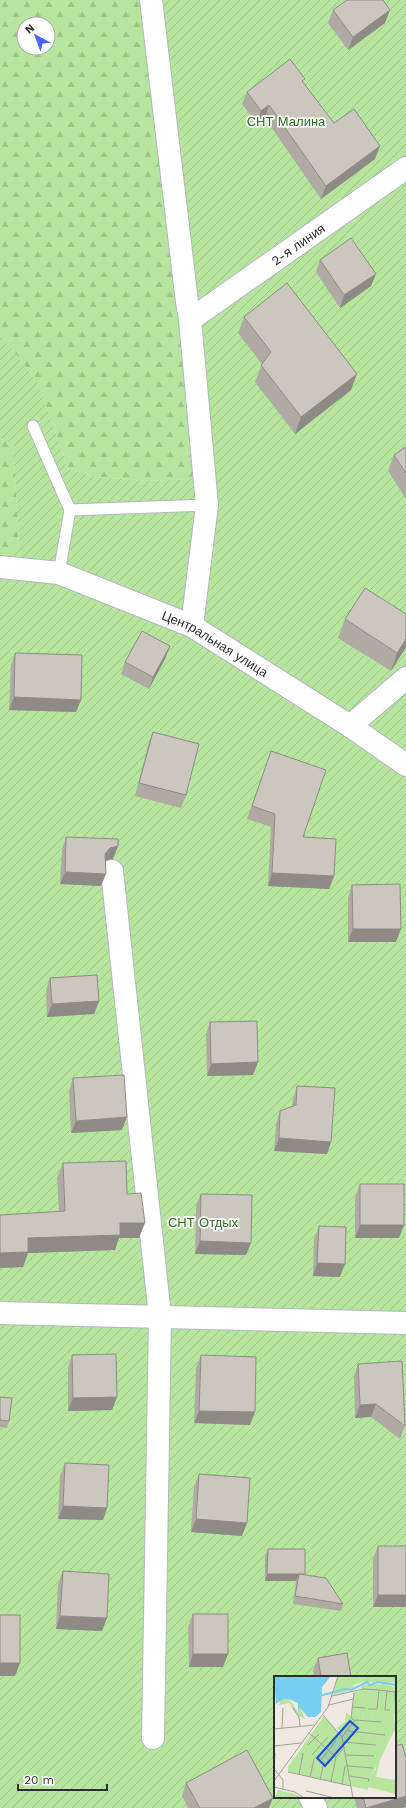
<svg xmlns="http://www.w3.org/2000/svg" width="406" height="1808" viewBox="0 0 406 1808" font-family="'Work Sans',sans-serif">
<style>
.forest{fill:url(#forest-firs);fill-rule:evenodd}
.garden{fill:url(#garden-furrows);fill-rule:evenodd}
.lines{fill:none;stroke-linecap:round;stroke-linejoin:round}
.service-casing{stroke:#b4b7c1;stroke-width:13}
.minor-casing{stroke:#b4b7c1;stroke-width:24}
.service{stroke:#fff;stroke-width:11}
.minor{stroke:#fff;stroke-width:22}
.wall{fill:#afaba4}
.shaded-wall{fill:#8e8b86}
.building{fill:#cbc7bf;stroke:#8e8b86}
.labels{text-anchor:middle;stroke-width:3.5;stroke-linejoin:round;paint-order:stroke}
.park-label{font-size:13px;fill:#2c6e1b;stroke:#fff}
.street-label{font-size:13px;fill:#2e2e2e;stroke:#fff}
.inset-river{fill:none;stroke:#75cff0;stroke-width:2}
.inset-road{fill:none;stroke:#a29e99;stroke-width:1}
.view{fill:#1d4ed8;fill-opacity:0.15;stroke:#1d4ed8;stroke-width:2}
.inset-edge{fill:none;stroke:#2e2e2e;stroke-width:2}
</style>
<defs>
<pattern id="forest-firs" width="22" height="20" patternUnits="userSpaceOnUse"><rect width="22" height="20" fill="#b6e59e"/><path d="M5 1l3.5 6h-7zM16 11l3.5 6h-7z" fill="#9dc588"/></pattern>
<pattern id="garden-furrows" width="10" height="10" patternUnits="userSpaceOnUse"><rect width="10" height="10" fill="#b6e59e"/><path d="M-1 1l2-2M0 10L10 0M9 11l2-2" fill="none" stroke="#9dc588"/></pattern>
</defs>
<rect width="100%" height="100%" fill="#efe9e1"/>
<!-- forest -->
<g class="forest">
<path d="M0 0H151L205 480 192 479 148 481 95 477 68 468 38 383 0 333ZM24 24H48V48H24Z"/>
<path d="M0 439 13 442 19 546 5 567H0Z"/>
</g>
<!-- garden -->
<path class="garden" d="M151 0H406V1808H0V567H5L19 546 13 443 0 439V333L38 383 68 468 95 477 148 481 192 479 204 480ZM275 1677H395V1797H275Z"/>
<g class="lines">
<!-- service casing -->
<g class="service-casing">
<g id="service">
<path d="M33 426 70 510 59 573"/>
<path d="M70 510 207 505"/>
</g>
</g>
<!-- minor casing -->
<g class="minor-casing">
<g id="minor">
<path d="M151 0 187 302 190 320 207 505 192 626"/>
<path id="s1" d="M190 320 406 168"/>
<path id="s2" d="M0 567 59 573 192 626 350 726 406 765"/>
<path d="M350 726 406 678"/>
<path d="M112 871 160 1316 153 1738"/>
<path d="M0 1313 406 1323"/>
<path d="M310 1797 316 1808"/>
</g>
</g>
<!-- service -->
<use href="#service" class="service"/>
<!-- minor -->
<use href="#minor" class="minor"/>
</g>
<!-- wall -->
<g class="wall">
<path d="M333 10 385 23 348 50 328 23Z"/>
<path d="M303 83 334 123 375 159 321 199 265 118 257 124 242 104 247 92Z"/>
<path d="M320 260 371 286 340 308 316 272Z"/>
<path d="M244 317 351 390 295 434 255 382 262 364 238 333Z"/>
<path d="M406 447V499L388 471 394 455Z"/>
<path d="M345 619 406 647 391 671 338 638Z"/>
<path d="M170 646 165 659 149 689 121 674 125 662Z"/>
<path d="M15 653 81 700 76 712 9 710 11 665Z"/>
<path d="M153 732 186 795 181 808 135 796 148 745Z"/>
<path d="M271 751 303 837 334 876 329 889 268 886 271 827 247 819Z"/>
<path d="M66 837 118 846 113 859 105 861 101 886 60 884 62 850Z"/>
<path d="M352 885 396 942H348V898Z"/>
<path d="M50 978 99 1001 94 1014 47 1017 46 990Z"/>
<path d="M210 1022 253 1075 207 1076 206 1035Z"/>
<path d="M73 1078 122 1130 71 1133 69 1091Z"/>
<path d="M297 1086 331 1142 327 1154 274 1151 276 1124 280 1111 292 1106 293 1099Z"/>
<path d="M63 1163 127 1194 139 1238H119L115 1250 28 1253 23 1267 0 1268 59 1212 57 1178Z"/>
<path d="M360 1184 399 1238H355V1197Z"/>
<path d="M201 1194 246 1255 195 1254 196 1206Z"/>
<path d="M319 1226 340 1277 313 1276 314 1239Z"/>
<path d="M72 1355 117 1397 112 1410 68 1411V1368Z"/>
<path d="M201 1355 250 1425 194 1423 196 1368Z"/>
<path d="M358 1364 405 1426 400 1439 371 1417 355 1418 354 1376Z"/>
<path d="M0 1397 9 1421 7 1428 0 1427Z"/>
<path d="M65 1463 107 1508 103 1520 58 1519 60 1476Z"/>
<path d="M199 1474 242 1536 191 1532 194 1487Z"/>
<path d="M378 1546H406L373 1607V1559Z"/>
<path d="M268 1549 305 1574 304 1575 343 1604 341 1611 293 1604 296 1581H265V1556Z"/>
<path d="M63 1571 102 1631 56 1629 58 1584Z"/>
<path d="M193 1614 223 1667H189L188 1627Z"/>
<path d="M318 1658 351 1677H314L313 1670Z"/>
<path d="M186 1783 269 1808H188L182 1796Z"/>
<path d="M354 1797H395L406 1807 402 1808H357Z"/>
</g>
<!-- shaded-wall -->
<g class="shaded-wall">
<path d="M390 10 385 23 348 50 353 37Z"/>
<path d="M269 105 265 118 257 124 261 111Z"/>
<path d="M380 146 375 159 321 199 326 186Z"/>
<path d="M376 274 371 286 340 308 344 295Z"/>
<path d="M357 374 351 390 295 434 301 417Z"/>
<path d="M406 639V647L391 671 397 653Z"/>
<path d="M170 646 165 659 149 689 153 677Z"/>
<path d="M14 697 81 700 76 712 9 710Z"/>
<path d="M118 846 113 859 105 861V854L110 848Z"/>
<path d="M65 872 106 874 101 886 60 884Z"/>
<path d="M272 873 334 876 329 889 268 886Z"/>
<path d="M353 929H401L396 942H348Z"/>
<path d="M99 1001 94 1014 47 1017 52 1004Z"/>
<path d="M258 1062 253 1075 207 1076 211 1064Z"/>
<path d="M127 1117 122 1130 71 1133 76 1121Z"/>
<path d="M279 1138 331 1142 327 1154 274 1151Z"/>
<path d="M120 1223H145L139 1238H119L115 1250 28 1253 23 1267 0 1268V1253L28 1238Z"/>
<path d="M360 1225H404L399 1238H355Z"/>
<path d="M200 1241 251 1243 246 1255 195 1254Z"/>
<path d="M317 1263 345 1264 340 1277 313 1276Z"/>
<path d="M117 1397 112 1410 68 1411 73 1398Z"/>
<path d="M376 1404 371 1417 355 1418 360 1405Z"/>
<path d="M199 1411 255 1412 250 1425 194 1423Z"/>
<path d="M63 1506 107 1508 103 1520 58 1519Z"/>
<path d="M196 1519 247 1523 242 1536 191 1532Z"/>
<path d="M267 1574H299L296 1581H265Z"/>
<path d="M378 1595H406V1607H373Z"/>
<path d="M60 1616 107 1618 102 1631 56 1629Z"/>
<path d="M193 1654H228L223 1667H189Z"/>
<path d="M0 1663H20L15 1676H0Z"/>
<path d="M406 1796V1807L402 1808H366Z"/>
<path d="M273 1798 269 1808H254Z"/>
</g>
<!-- building -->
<g class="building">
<path d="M347 0H383L390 10 353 37 333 10Z"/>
<path d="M290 59 305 79 302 81 334 123 354 109 380 146 326 186 269 105 261 111 247 92Z"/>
<path d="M351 238 376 274 344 295 320 260Z"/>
<path d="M287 283 357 374 301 417 261 365 271 352 244 317Z"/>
<path d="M406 447V473L394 455Z"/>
<path d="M365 588 406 614V639L397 653 345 619Z"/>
<path d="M142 631 170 646 153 677 125 662Z"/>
<path d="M15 653 82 655 81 700 14 697Z"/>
<path d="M153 732 199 744 186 795 139 783Z"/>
<path d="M271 751 326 770 303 837 336 839 334 876 272 873 275 814 252 806Z"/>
<path d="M66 837 118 839V846L110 848 105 854 106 874 65 872Z"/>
<path d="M400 884 401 929H353L352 885Z"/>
<path d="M97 975 99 1001 52 1004 50 978Z"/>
<path d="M257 1021 258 1062 211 1064 210 1022Z"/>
<path d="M124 1075 127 1117 76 1121 73 1078Z"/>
<path d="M297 1086 335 1088 331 1142 279 1138 280 1111 296 1105Z"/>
<path d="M126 1161 127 1194 141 1193 145 1223H120V1235L28 1238V1252L0 1253V1215L65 1211 63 1163Z"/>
<rect x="360" y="1184" width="44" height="41"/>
<path d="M201 1194 252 1195 251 1243 200 1241Z"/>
<path d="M319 1226 346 1227 345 1264 317 1263Z"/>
<path d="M116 1354 117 1397 73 1398 72 1355Z"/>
<path d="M201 1355 256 1357 255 1412 199 1411Z"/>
<path d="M402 1361 405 1426 376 1404 360 1405 358 1364Z"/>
<path d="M0 1397 12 1398 9 1421 0 1420Z"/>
<path d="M65 1463 109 1465 107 1508 63 1506Z"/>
<path d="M199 1474 250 1478 247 1523 196 1519Z"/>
<rect x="378" y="1546" width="28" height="49"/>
<path d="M268 1549H305V1574H267Z"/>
<path d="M63 1571 109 1574 107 1618 60 1616Z"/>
<path d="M299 1574 326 1578 343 1604 295 1596Z"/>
<rect x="193" y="1614" width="35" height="40"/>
<rect x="0" y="1615" width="20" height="48"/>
<path d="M347 1653 351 1677H321L318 1658Z"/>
<path d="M402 1744 406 1758V1796L366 1808 363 1797H395V1746Z"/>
<path d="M247 1750 273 1798 254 1808H200L186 1783Z"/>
</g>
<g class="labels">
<!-- park labels -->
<g class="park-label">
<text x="286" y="126">СНТ Малина</text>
<text x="203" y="1227">СНТ Отдых</text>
</g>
<!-- street labels -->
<g class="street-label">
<text dy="5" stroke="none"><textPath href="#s1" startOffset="132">2-я линия</textPath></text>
<text dy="5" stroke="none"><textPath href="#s2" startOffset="231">Центральная улица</textPath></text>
</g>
</g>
<!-- overview -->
<g transform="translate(274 1676)">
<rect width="122" height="122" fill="#efe9e1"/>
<path d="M64 0H122V7L88 6 80 9 78 14 59 19ZM7 23H15L24 36 26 32 31 43 23 39 15 27 5 29ZM90 24H95L99 33 98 46 88 44ZM72 36 81 45 71 58 62 52 71 46ZM122 43V51L106 84 102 101 122 104V118L94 111 95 102 102 93V79L108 66H113Z" fill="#b6e59e"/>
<path d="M110 8 122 11 120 48 113 66H108L102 79V91L95 102 94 114 14 96V91L50 40 65 57 69 50 70 57 80 45 77 42 80 16 86 15 88 9ZM90 24H95L94 33H99L98 45 88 44ZM4 114 21 118 29 122H1Z" fill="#b6e59e" fill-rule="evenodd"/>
<path d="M0 0H57L48 11 47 36 41 41H34L26 32 24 36V27L15 23H9L2 28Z" fill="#75cff0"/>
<path class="inset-river" d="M45 20 71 13 77 14 93 6 96 9 104 6 122 9"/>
<path class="inset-road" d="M113 15 111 34H116M80 17 77 42 81 45M58 20 89 13 105 14 121 16V25M55 29 79 23M78 31 91 32M19 32 25 41 26 50M94 33H103L105 14M49 39 68 61 79 122M8 52 9 32M0 53 40 49M74 55 111 59M35 57 62 81M68 61 81 44 107 46M70 66 102 69M34 69 45 58M0 70 27 67M1 77 0 93 9 104V114M38 79 54 61M72 79 100 80M47 84 62 65M74 90 99 92M14 96 77 110M25 99 29 77M76 100 95 103 94 106M36 101 40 83M46 104 50 86M0 105 54 31 64 0M57 106 62 81 71 71M68 108 71 90 74 89M0 111 21 116 30 122M32 115 61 122"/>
<path class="view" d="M76 45 84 52 51 90 43 82Z"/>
<rect width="122" height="122" class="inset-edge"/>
</g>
<!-- north arrow -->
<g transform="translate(36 36) rotate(319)"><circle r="19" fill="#ffffff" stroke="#ababab"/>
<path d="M0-3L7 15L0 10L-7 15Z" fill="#4264fb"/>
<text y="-6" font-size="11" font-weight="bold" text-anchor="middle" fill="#2e2e2e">N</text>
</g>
<!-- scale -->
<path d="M18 1784v6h89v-6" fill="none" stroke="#2e2e2e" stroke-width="2"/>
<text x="24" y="1784" font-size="12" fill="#2e2e2e" stroke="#ffffff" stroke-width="3" paint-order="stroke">20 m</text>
</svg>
